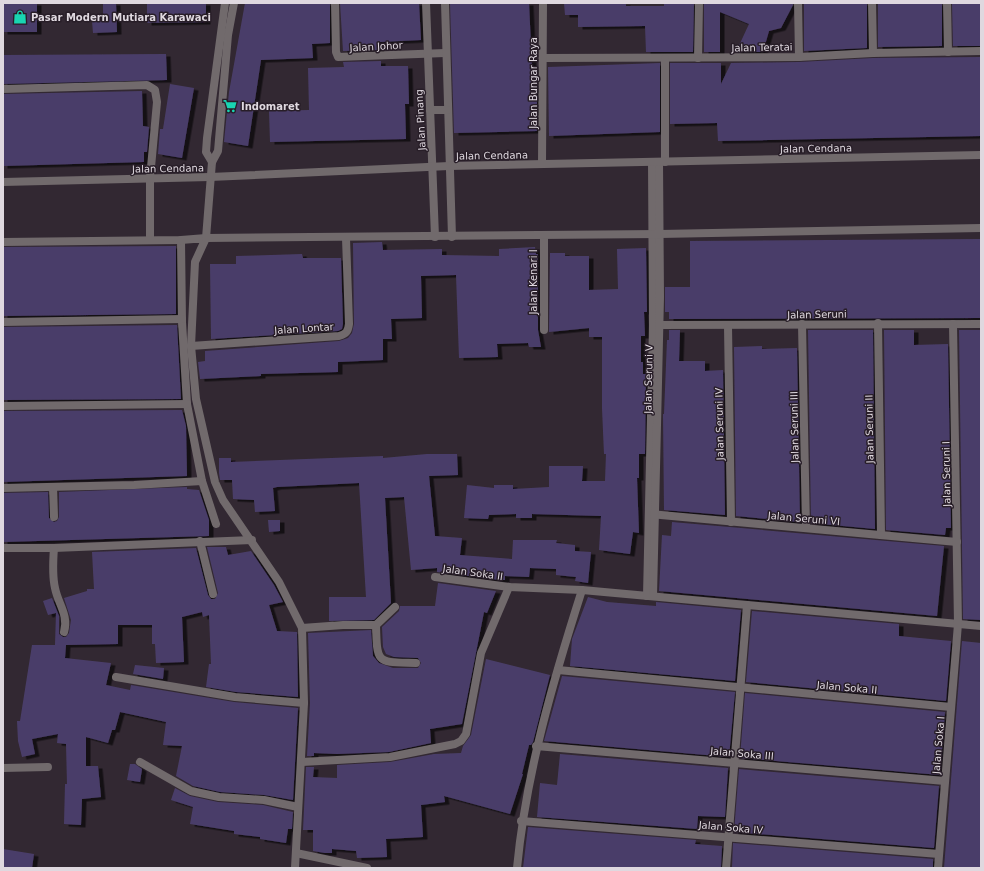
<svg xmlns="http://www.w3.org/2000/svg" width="984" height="871" viewBox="0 0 984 871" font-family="'DejaVu Sans',sans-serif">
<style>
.building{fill:#4a3e69;filter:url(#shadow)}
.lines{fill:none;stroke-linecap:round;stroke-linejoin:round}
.minor{stroke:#716a6c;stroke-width:8}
.tertiary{stroke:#716a6c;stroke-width:8}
.labels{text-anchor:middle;stroke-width:3;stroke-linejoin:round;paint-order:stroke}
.poi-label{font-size:10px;font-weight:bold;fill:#dfd8df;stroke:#281e28;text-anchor:start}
.street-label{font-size:10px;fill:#dfd8df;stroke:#281e28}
</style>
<defs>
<filter id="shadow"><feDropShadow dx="4.5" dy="2.5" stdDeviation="0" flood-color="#0009"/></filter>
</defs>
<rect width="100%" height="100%" fill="#322832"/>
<!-- building -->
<g class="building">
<rect x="3" y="3" width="34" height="29"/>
<path d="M103 3H116L117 32 93 33 92 21 103 20Z"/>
<path d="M147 3H206V22L147 23Z"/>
<path d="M245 3H330V43L312 44 313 58 261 60 248 146 224 142 229 92Z"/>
<path d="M340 3H419L421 40 380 42V50L343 51Z"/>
<path d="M450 3H529L532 67H537V131L454 133Z"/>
<path d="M564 3H626V6H664V3H694L693 52H646L645 26 578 27V15H565Z"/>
<path d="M704 3H793V5L781 28 769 31 763 52H736L749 24 720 12V52H704Z"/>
<path d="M804 3H867V48L804 51Z"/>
<path d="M878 3H942V46L878 47Z"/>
<path d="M952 3H980V46H953Z"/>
<path d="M166 54 167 80 3 84V55Z"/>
<path d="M981 57V136L718 141 717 123 670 124V63H721V84L731 63 799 62 873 58Z"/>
<path d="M381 61V66H408L409 104H405L406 139 270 142 269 111 309 110 308 68 344 67 343 62Z"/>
<path d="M660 63V132L549 136 548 67Z"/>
<path d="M170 84 194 88 182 158 158 154 160 129H163Z"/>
<path d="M142 91 143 126 149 127 147 152H144V162L3 166V94Z"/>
<path d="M981 239V318L669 319V312H665V287H690V241Z"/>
<path d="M382 242 383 250 442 249V255L499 256V249L535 247 536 254H538V330L541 347H529L528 343 497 344 498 357 459 358 456 275 421 276 422 318 391 319 392 339H383V360L338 362V372L261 374V376L200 379 198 362 205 361V351L339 341 348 338 352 333 354 324 353 243Z"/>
<path d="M176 246V314L3 316V247Z"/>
<path d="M646 248 647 312H644L645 336H641V362H643V374H646L645 454H639V478H637L639 533 633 532 630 554 599 550 601 516 532 514V518H516V514L489 515 488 519 464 518 467 485 494 488V485H513V489L549 487V466H583L582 481H605L606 454H604L602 408V337H589V328L549 332 550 253H565V256H589V290L618 289 617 249Z"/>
<path d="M302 254 303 258H341L343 324 342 329 338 331 211 339 210 264H236V256Z"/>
<path d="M177 325 181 399 3 400V327Z"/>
<path d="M669 330H680L679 361H705V371L723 370 725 515 664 510 663 414H664L667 340H669Z"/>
<path d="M808 330H873L875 529 811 523Z"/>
<path d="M884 330H914V345L948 344 951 528H946L945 535 886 530Z"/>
<path d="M959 330H981V620L963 619Z"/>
<path d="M762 346V349L797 348 800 522 736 516 734 347Z"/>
<path d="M182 410 186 426 187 476 3 482V411Z"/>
<path d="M427 454H457L458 475 429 476 435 536 462 538 460 555 512 559 513 540H557L556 543 575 545V551L591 552 588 583 575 581 576 577 556 575V569L530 568 529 577 505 576V580H500L437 572V568L411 570 404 497 385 498 391 603 374 620 329 621V597H366L359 483 277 487 273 488 275 511 255 512 254 500 233 499 232 480H220L219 473V458H231V462L383 456V458Z"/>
<path d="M187 487V489L199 490 209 520V536L3 542V493L48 492 49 518 54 522 57 521 59 517V492Z"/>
<path d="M268 520H280V531L269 532Z"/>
<path d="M672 522 944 546 937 616 659 591 662 535 671 536Z"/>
<path d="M207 547H226L228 555 251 551 274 585 283 602 269 605 277 631 297 632 298 697 236 692 206 687 209 664H211L209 615 203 617 202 612 182 617 184 662 156 663 155 644H152V625H118V644L66 645 65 658 111 663 106 685 130 690 131 685 234 702 298 708 293 800 264 795 220 792 193 786 176 776 182 746 163 745 166 722 120 712 115 730H112L108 743 86 737V766H98L101 797 82 799 81 825 64 824 65 784H67L66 744 57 743 58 734 32 739 35 754 22 757 18 741 17 721H20L32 645H55L56 613 48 615 43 601 52 598 59 616V634L63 637H66L69 633 71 620 64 598 87 591V589H94L92 552 196 548 208 595 211 599H215L218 593Z"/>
<path d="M438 583 496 591 487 613 484 612 462 724 430 729 431 743 389 752 337 754 314 753V756H307L310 703 308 633 371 630 373 656 379 663 393 668H418L421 663 418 658 394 657 386 654 383 647 382 627 399 611 400 606H435Z"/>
<path d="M588 597 607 602 656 606V602L741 610 735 681 570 666 572 639Z"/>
<path d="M752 611 899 624V636L951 641 946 701 746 682Z"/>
<path d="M962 641 981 643V868H944Z"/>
<path d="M486 659 550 675 533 742 531 745H529L522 774H523L510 814 444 796 445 802 421 805 423 837 386 839 387 857 357 858 356 851 332 849V853H325L313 851V830H303L306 767H314L313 777 337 778V765L390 762 434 754 461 753 463 746 471 735Z"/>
<path d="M135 665 164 668 163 679 133 674Z"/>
<path d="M562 676 735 692 729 757 544 741Z"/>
<path d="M745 693 945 712 940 775 740 758Z"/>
<path d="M560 754 728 768 725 817 698 816 697 829 537 817 540 783 557 785Z"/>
<path d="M130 764H135L142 769 140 782 127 780Z"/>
<path d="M739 769 939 786 934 848 734 832Z"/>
<path d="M175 788 190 796 218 802 263 805 293 812 292 829H288L286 843 260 839V837L234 834V831L190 824 193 807 171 800Z"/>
<path d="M528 827 696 840 695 844 722 846 721 868H523Z"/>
<path d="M733 843 933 859V868H732Z"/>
<path d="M3 849 34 854 32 868H3Z"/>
</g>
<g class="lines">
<!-- minor -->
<g class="minor">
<path d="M335 3 336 52 338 57 445 53"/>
<path d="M426 3 435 237"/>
<path d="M445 3 452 237"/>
<path d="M798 3 799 57"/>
<path d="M872 3 873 53"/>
<path d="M947 3 948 52"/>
<path d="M543 58 799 57 873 53 981 51"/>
<path d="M698 58 699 3"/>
<path d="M665 59V162"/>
<path d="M3 89 147 85 155 90 157 102 150 178V240"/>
<path d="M430 110H447"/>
<path d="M542 164 543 3"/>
<path d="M3 182 210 177"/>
<path d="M544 235V330"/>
<path d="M181 240 182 322 187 404 202 481"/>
<path d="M3 242 181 240 206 238 195 262 191 346 196 399 215 482 223 500 279 582 302 628"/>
<path d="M3 322 182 319"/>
<path d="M878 323 881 535"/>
<path d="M802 324 806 528"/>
<path d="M656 325 981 324"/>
<path d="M728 326 731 522"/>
<path d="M191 346 339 336C346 334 348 332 349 324L346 238"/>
<path d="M3 406 187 404"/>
<path d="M53 487 54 517"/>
<path d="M3 488 134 485 202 481 216 524"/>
<path d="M650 514 957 542"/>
<path d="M200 541 213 594"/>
<path d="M3 548H54L252 540"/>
<path d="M54 548C53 561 52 575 55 588 58 604 69 615 64 632"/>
<path d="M435 577 509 587 582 590 981 626"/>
<path d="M647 596 653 325 652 162"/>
<path d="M653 596 660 297 659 162"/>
<path d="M376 625C377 665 377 662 416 663"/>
<path d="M558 670 951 707"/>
<path d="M116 677 235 697 304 703"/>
<path d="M536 746 945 781"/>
<path d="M140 762 191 791 219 797 264 800 298 807"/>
<path d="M302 762 390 757 455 744 461 741 466 734 481 653 509 587"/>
<path d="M3 768 48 767"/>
<path d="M521 821 939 854"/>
<path d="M296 853 367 868"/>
<path d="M295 868 304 703 302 628 343 625H376L395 607"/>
<path d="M517 868C526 773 553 681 582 590"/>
<path d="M726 868 747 605"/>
<path d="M938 868 958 624 953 324"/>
</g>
<!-- tertiary -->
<g class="tertiary">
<path d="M234 3 228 35 218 151 212 162 206 238 660 234 981 228"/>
<path d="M212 162 206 152 207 138 225 3"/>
<path d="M210 177 449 166 981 155"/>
</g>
</g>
<!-- icons -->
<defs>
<g id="shop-bare" transform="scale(1.08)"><path d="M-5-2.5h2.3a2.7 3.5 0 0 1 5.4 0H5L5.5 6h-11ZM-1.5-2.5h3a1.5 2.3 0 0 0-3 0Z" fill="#19d5b2" stroke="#281e28" stroke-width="2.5" paint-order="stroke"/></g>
<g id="supermarket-bare" transform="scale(1.08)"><path d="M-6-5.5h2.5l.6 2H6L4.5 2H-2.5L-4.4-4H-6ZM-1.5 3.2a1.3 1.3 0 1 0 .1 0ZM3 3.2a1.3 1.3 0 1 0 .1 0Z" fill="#19d5b2" stroke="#281e28" stroke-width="2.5" paint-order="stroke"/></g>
</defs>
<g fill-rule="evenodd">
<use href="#shop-bare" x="20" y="17"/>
<use href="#supermarket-bare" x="230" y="106"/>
</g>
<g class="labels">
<!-- poi labels -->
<g class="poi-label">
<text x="31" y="21">Pasar Modern Mutiara Karawaci</text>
<text x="241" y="110">Indomaret</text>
</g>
<!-- street labels -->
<g class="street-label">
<text transform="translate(376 46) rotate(-3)" y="4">Jalan Johor</text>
<text transform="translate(762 47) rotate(-1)" y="4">Jalan Teratai</text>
<text transform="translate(533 83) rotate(-90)" y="4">Jalan Bungar Raya</text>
<text transform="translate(420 120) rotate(-93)" y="4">Jalan Pinang</text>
<text transform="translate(816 148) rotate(-1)" y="4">Jalan Cendana</text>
<text transform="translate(492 155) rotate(-1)" y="4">Jalan Cendana</text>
<text transform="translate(168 168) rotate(-1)" y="4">Jalan Cendana</text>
<text transform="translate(533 282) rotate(-90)" y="4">Jalan Kenari I</text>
<text transform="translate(817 314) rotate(-1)" y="4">Jalan Seruni</text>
<text transform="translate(304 328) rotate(-4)" y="4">Jalan Lontar</text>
<text transform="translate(648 379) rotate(-89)" y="4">Jalan Seruni V</text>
<text transform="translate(719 424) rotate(-91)" y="4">Jalan Seruni IV</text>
<text transform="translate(794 427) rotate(-91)" y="4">Jalan Seruni III</text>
<text transform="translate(869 429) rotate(-91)" y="4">Jalan Seruni II</text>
<text transform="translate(946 474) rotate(-91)" y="4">Jalan Seruni I</text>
<text transform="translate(804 518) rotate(5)" y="4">Jalan Seruni VI</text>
<text transform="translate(473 572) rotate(8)" y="4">Jalan Soka II</text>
<text transform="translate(847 687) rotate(5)" y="4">Jalan Soka II</text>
<text transform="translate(938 745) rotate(-85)" y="4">Jalan Soka I</text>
<text transform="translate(742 753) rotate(5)" y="4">Jalan Soka III</text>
<text transform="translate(731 827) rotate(5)" y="4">Jalan Soka IV</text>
</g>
</g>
<!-- border -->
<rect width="984" height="871" fill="none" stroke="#dfd8df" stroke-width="8"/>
</svg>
